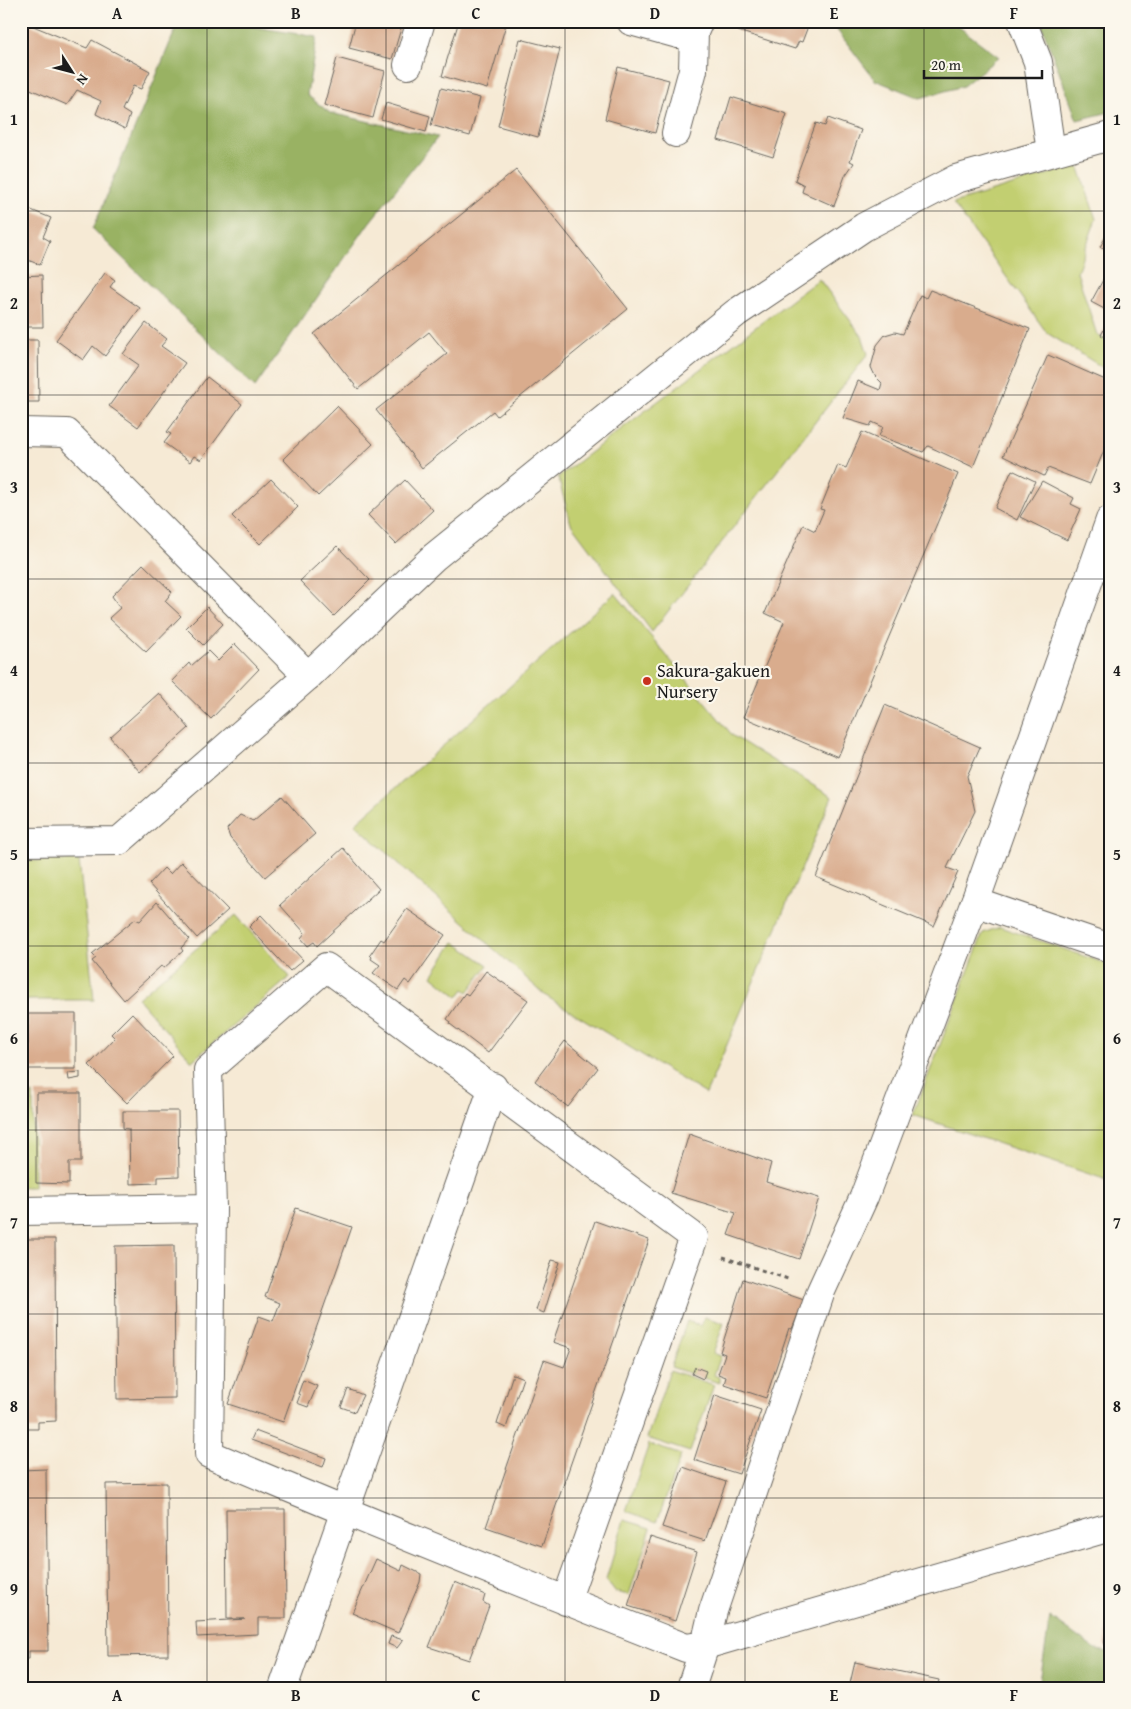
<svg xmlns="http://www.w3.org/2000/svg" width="1131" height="1709" viewBox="0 0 1131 1709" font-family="'Gentium Book Plus',serif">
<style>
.green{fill:#c2cf71;stroke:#6f7646}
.forest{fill:#99b263;stroke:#5a6740}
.building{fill:#d9ac8d}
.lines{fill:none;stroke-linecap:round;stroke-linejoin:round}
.minor-casing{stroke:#68645d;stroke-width:30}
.path{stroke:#68645d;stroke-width:3;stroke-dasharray:4 4;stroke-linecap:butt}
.minor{stroke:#fff;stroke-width:28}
.grid{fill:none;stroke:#1c1c1c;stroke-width:1;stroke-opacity:0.55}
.poi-dot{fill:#c8321e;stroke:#fbf7ec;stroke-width:2}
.labels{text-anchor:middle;stroke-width:4.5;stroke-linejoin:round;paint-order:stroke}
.poi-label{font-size:18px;fill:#1c1c1c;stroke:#fbf7ec;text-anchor:start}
.neatline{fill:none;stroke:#1c1c1c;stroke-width:2}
.grid-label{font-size:16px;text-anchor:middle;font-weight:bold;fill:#1c1c1c}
</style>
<rect width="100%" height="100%" fill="#fbf7ec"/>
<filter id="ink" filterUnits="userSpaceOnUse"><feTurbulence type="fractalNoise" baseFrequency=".02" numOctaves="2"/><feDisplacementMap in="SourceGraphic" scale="10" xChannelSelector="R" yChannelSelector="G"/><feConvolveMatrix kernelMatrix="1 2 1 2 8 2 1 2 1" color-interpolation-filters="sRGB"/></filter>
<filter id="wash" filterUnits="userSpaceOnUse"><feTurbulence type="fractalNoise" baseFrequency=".0096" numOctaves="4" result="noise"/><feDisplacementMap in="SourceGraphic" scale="20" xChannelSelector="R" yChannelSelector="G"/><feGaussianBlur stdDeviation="1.12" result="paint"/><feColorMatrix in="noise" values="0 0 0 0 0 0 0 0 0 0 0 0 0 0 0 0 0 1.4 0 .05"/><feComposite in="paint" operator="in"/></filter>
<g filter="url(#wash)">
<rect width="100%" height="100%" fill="#f6ead5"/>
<!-- green -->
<g class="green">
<path d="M1078 165 1096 219 1077 272 1097 335 1110 342V372L1047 333 953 203Z"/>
<path d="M819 279 862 336 868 354 652 632 571 524 558 477Z"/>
<path d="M615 593 733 736 832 797 706 1094 546 996 355 824Z"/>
<path d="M79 860 94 1000H21V861Z"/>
<path d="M236 915 290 977 192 1061 138 998Z"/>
<path d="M1000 927 1110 965V1181L913 1115 983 933Z"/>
<path d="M454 942 488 965 468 992 464 989 458 997 432 976Z"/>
<path d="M21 1094H33L34 1187H21Z"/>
<path d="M704 1317 724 1323 713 1353 721 1356 714 1375 719 1377V1383L671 1367 687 1321 701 1326Z"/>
<path d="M670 1370 714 1385 690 1452 647 1438Z"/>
<path d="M649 1444 681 1455 657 1522 626 1511Z"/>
<path d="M624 1520 651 1528 629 1595 615 1592 606 1580Z"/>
</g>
<!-- forest -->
<g class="forest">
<path d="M179 21H217L317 37 307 95 330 113 438 137 369 223 255 387 93 229Z"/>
<path d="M836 21H951L999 57 963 86 920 98 875 80 837 30Z"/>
<path d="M1040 21H1110V112L1077 120Z"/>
<path d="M1050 1617 1096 1650 1110 1652V1688H1039Z"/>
</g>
<g id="blocks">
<!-- building -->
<g class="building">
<path d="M21 21 87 48 92 40 150 71 141 89 133 86 122 110 130 115 125 129 96 114 101 101 77 90 67 105 21 85Z"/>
<path d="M356 21H389L402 25 392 59 349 48Z"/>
<path d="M459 21H507L487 89 442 76Z"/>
<path d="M740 21H810L802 42 799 41 795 49 738 31Z"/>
<path d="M520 39 560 49 538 137 498 126Z"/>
<path d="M337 58 385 71 373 118 324 105Z"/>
<path d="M618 67 669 80 655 133 605 119Z"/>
<path d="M441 88 480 98 470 136 431 125Z"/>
<path d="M731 97 787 114 773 157 718 140Z"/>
<path d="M386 103 430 116 426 132 381 119Z"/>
<path d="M828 118 861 130 850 161 854 163 845 176 834 206 802 192 804 185 795 180 816 123 825 126Z"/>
<path d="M516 170 628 309 497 416 493 411 422 468 376 410 447 354 429 332 358 389 314 334Z"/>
<path d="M21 206 51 218 43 237 50 241 40 265 21 257Z"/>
<path d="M1110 229V253L1100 247Z"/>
<path d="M1110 267V312L1091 302Z"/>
<path d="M105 273 115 280 110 287 140 308 105 356 93 346 83 360 56 340Z"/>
<path d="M42 275 43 327H21V276Z"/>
<path d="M930 290 1030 329 973 467 928 446 923 452 879 436 883 427 872 422 870 426 843 418 858 381 880 390 882 383 875 376 871 367 877 345 885 335 895 332 903 334 920 295 926 298Z"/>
<path d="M1110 319V339L1101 335Z"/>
<path d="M146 323 167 339 161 346 185 363 138 427 109 406 139 365 123 354Z"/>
<path d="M21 340H38L39 402H21Z"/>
<path d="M1048 355 1110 382V436L1090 484 1048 468 1044 476 1003 456Z"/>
<path d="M207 377 242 404 201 460 194 456 190 462 164 443 171 434 167 432Z"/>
<path d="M337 406 373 444 318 496 283 459Z"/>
<path d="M862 432 958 474 838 757 743 717 784 622 765 613 803 525 815 531 824 510 820 509 838 465 846 468Z"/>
<path d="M1012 470 1035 481 1017 520 995 508Z"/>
<path d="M271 479 298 507 260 544 232 516Z"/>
<path d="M405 480 433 510 396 544 368 515Z"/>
<path d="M1042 481 1074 498 1071 504 1081 509 1067 540 1020 517Z"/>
<path d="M337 546 370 580 334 616 300 581Z"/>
<path d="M143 564 172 592 165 601 181 616 146 652 109 618 120 608 112 596Z"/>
<path d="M207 607 223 624 203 645 186 628Z"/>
<path d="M235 644 259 669 211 719 172 681 189 663 191 666 208 651 218 661Z"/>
<path d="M159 693 189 728 140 772 110 737Z"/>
<path d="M885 705 980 747 967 776 975 811 947 868 958 872 934 926 816 877Z"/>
<path d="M282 796 315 834 265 877 230 838 227 829 240 815 253 821Z"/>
<path d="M343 848 379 889 317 946 314 942 308 946 301 938 305 933 280 905Z"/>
<path d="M181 862 228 910 197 938 149 884 164 868 170 874Z"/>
<path d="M157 902 189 939 181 948 183 951 164 968 161 966 124 1000 92 961 96 958 92 954 135 919 140 921Z"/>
<path d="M407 909 445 935 410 984 405 980 398 990 373 973 380 965 371 959 372 957 370 955 381 939 384 941Z"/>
<path d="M261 915 303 960 290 971 249 927Z"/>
<path d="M486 971 528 1000 488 1053 450 1024 451 1022 447 1019 465 993 468 995Z"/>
<path d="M132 1013 173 1056 127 1103 89 1065 115 1038 111 1034Z"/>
<path d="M28 1014H76V1069H22V1045H28Z"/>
<path d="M565 1041 598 1068 568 1107 535 1081Z"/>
<path d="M80 1072V1078L69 1080 68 1073Z"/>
<path d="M36 1093H81V1162H69V1184L36 1183Z"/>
<path d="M123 1111H178L179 1176 158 1177V1183L130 1184 129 1129 123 1128Z"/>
<path d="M689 1134 771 1163 766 1182 819 1198 799 1259 728 1235 736 1213 671 1193Z"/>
<path d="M296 1208 352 1227 283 1422 228 1404 259 1316 273 1321 280 1303 265 1297Z"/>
<path d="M595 1221 649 1240 542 1546 486 1527 544 1360 564 1367 571 1348 553 1342Z"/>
<path d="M21 1239H55L56 1421 38 1422V1429H21Z"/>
<path d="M174 1245 175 1398 117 1399 115 1246Z"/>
<path d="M552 1260 560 1262 544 1313 536 1310Z"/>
<path d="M743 1279 804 1300 792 1329 789 1328 766 1398 724 1384 726 1377 718 1374 725 1354 720 1352Z"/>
<path d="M695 1367 706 1371 703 1379 692 1374Z"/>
<path d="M513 1374 523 1378 506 1428 497 1424Z"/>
<path d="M303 1380 317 1386 308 1407 297 1403 300 1395 298 1394Z"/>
<path d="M348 1389 363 1395 355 1412 341 1407Z"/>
<path d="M715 1395 761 1410 739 1474 694 1460Z"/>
<path d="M255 1431 326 1458 323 1467 251 1440Z"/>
<path d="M683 1467 726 1482 705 1541 662 1527Z"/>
<path d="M46 1469 48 1651H29V1659H21V1470Z"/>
<path d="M167 1483 168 1655 108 1656 106 1484Z"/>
<path d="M226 1509H285L286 1618H258V1634L197 1637 196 1622 245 1619H227Z"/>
<path d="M650 1537 697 1552 675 1621 628 1606Z"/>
<path d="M376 1559 401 1571 403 1565 421 1574 420 1582 398 1633 352 1613Z"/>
<path d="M455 1582 485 1595 483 1602 489 1606 469 1660 429 1647Z"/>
<path d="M1109 1611 1110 1612V1647L1104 1646Z"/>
<path d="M391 1636 403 1640 397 1648 388 1644Z"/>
<path d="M855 1662 939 1680 937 1688H849Z"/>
</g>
</g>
</g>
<g filter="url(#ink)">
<use href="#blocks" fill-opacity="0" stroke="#68645d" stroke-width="1"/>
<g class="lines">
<!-- minor casing -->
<g class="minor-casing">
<g id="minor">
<path d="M631 21 678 34 694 32 699 21"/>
<path d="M1022 21 1038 62 1051 152"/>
<path d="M408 65 421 21"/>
<path d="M676 133 693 70 694 32"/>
<path d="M21 432 67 433 308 676"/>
<path d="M21 842 119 841 308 676 434 557 736 313 864 227 956 179 1110 136"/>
<path d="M975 902 1110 948"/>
<path d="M21 1211 212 1208"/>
<path d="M566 1601 694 1237 326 967 208 1070 212 1208 209 1454C367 1522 526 1585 686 1648L705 1645 1110 1527"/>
<path d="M283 1688 493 1087"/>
<path d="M691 1688 705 1645 713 1611 821 1291 864 1197 975 902 1110 520"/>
</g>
</g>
<!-- path -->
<path class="path" d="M723 1257 788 1279"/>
<!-- minor -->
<use href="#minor" class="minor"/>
</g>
</g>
<!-- grid -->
<path class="grid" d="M207 21V1688M386 21V1688M565 21V1688M745 21V1688M924 21V1688M21 211H1110M21 395H1110M21 579H1110M21 763H1110M21 946H1110M21 1130H1110M21 1314H1110M21 1498H1110"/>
<!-- markers -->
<circle class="poi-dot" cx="647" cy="681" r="5"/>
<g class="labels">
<!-- poi labels -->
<g class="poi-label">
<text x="657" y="677">Sakura-gakuen<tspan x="657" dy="21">Nursery</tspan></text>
</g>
</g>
<!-- margin -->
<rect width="1131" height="1709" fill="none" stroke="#fbf7ec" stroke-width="55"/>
<!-- north arrow -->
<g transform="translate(72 72) rotate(126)" stroke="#fbf7ec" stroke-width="4" paint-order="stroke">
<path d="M0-4L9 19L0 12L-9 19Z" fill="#1c1c1c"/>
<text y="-8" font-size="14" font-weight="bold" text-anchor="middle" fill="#1c1c1c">N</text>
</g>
<!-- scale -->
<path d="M924 70v8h118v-8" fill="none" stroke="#1c1c1c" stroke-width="2.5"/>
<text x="931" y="70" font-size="15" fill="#1c1c1c" stroke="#fbf7ec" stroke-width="4" paint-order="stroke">20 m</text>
<rect x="28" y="28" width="1076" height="1654" class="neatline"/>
<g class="grid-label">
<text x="117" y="19">A</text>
<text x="296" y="19">B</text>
<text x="476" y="19">C</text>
<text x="655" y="19">D</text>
<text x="834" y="19">E</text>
<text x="1014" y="19">F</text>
<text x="14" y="125">1</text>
<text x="1117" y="125">1</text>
<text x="14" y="309">2</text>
<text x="1117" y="309">2</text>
<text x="14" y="493">3</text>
<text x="1117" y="493">3</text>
<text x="14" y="676">4</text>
<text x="1117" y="676">4</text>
<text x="14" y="860">5</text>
<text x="1117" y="860">5</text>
<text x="14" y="1044">6</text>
<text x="1117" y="1044">6</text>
<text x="14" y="1228">7</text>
<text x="1117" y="1228">7</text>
<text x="14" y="1412">8</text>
<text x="1117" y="1412">8</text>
<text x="14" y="1595">9</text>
<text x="1117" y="1595">9</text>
<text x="117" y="1701">A</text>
<text x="296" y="1701">B</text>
<text x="476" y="1701">C</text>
<text x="655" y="1701">D</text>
<text x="834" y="1701">E</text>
<text x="1014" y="1701">F</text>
</g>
</svg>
